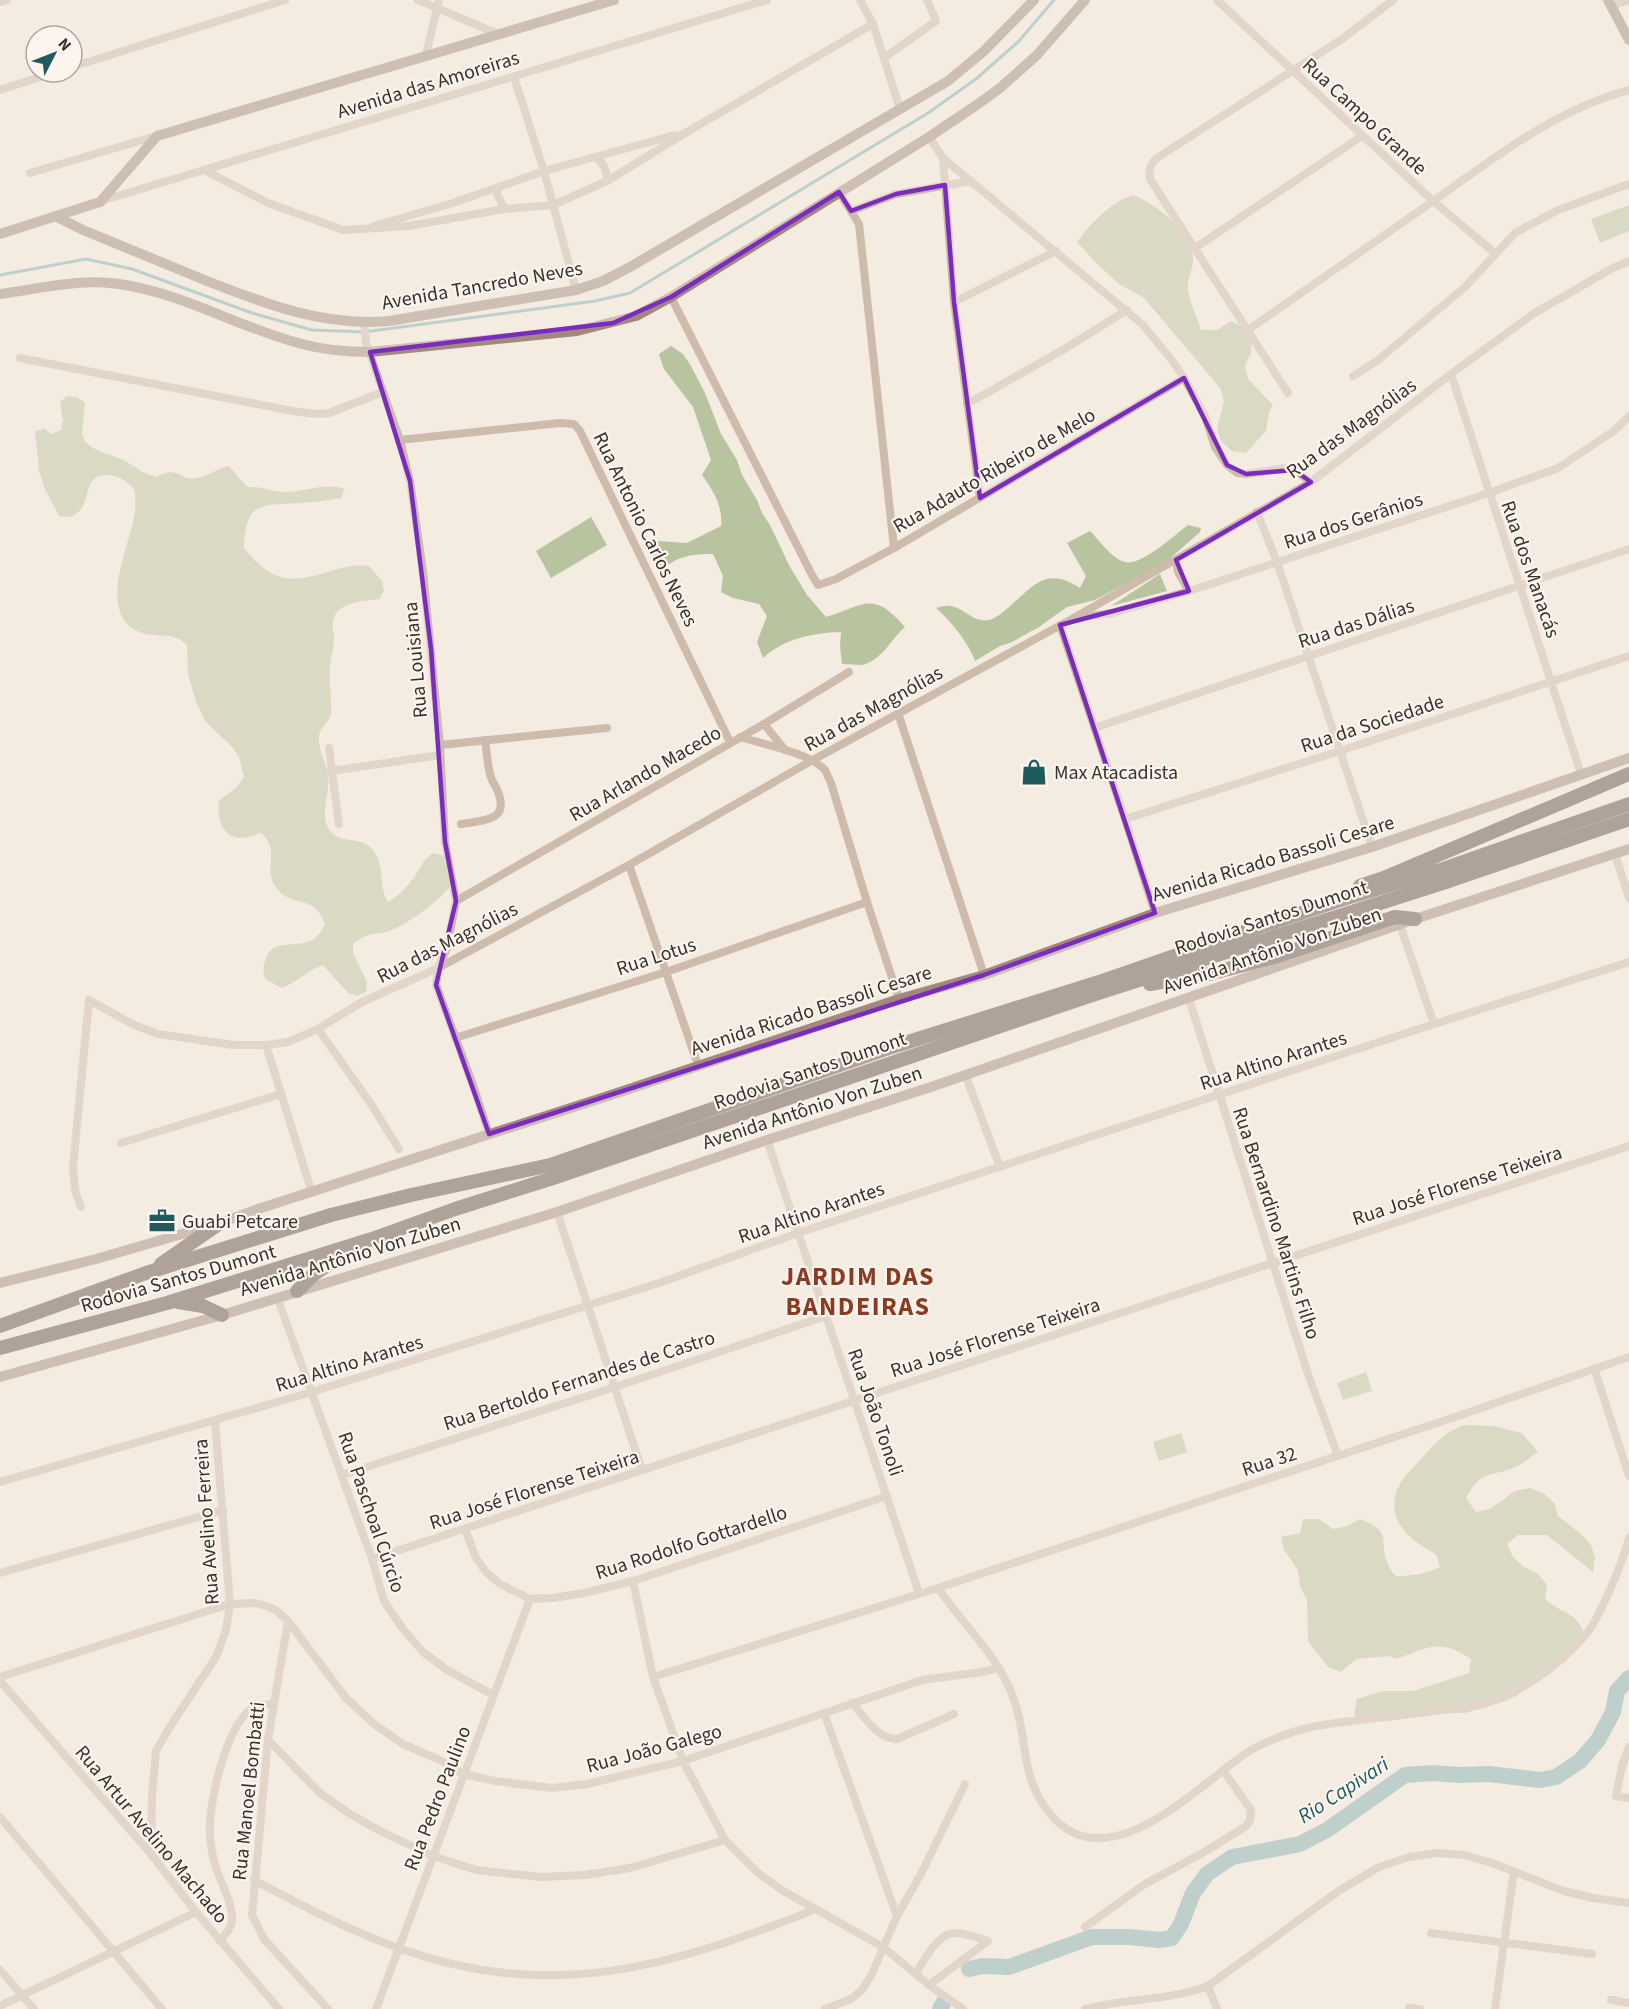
<svg xmlns="http://www.w3.org/2000/svg" width="1629" height="2009" viewBox="0 0 1629 2009" font-family="'Source Sans 3',sans-serif">
<style>
.green{fill:#b8c4a0}
.lines{fill:none;stroke-linecap:round;stroke-linejoin:round}
.stream{stroke:#7fb0b2;stroke-width:3}
.river{stroke:#7fb0b2;stroke-width:16}
.street{stroke:#cdbbac;stroke-width:8}
.secondary{stroke:#a18a7d;stroke-width:10}
.highway{stroke:#5c4a42;stroke-width:14}
.marked{fill:none;stroke:#7b2cbf;stroke-width:4.5;stroke-linejoin:round}
.labels{text-anchor:middle;stroke-width:4.5;stroke-linejoin:round;paint-order:stroke}
.street-label{font-size:20px;fill:#3b302b;stroke:#fbf5ee}
.poi-label{font-size:20px;fill:#3b302b;stroke:#fbf5ee;text-anchor:start}
.water-label{font-size:21px;font-style:italic;fill:#1f5a5e;stroke:#fbf5ee}
.district-label{font-size:26px;font-weight:bold;letter-spacing:1.5px;fill:#8c3b22;stroke:#fbf5ee}
</style>
<rect width="100%" height="100%" fill="#f4ebe1"/>
<!-- green -->
<g class="green">
<path d="M1133 195C1155 203 1196 234 1193 262 1192 271 1187 280 1188 290 1190 303 1197 317 1201 330H1217L1231 321 1243 327 1252 338 1251 353 1245 365 1248 379 1273 405 1269 412 1266 431 1246 453 1232 451 1221 441 1217 428 1224 401 1220 388 1144 298 1119 284 1096 263 1077 242C1091 223 1111 202 1133 195Z"/>
<path d="M1629 205V231L1600 243 1591 219Z"/>
<path d="M671 346 683 354 691 366 705 393 721 434 737 460 742 475 757 500 762 513 770 525 790 567 807 595 826 617C866 605 872 590 905 627 891 639 881 662 861 665 855 665 848 664 842 664L840 646 841 632C813 633 785 638 763 658L757 642 767 616 759 604 733 598 721 592 723 576 713 554C690 554 679 556 661 570L644 540 687 543 721 526C723 506 713 490 702 475L711 460 693 407 664 369 659 354Z"/>
<path d="M67 396 77 397 85 403 82 433 85 442C99 453 106 453 121 459 134 465 140 473 156 477 181 464 179 482 197 478 208 476 218 468 229 466 236 473 240 481 248 487 264 486 271 492 285 492 304 492 327 482 345 489L341 498C328 500 316 502 303 503 265 506 245 498 244 548 273 583 289 584 331 571 344 567 356 564 369 566L382 581 384 591 379 599C365 601 341 601 334 617 331 624 334 632 334 640 333 649 331 657 330 667 329 679 331 691 331 703 331 707 332 713 330 717 327 724 320 728 319 736 318 751 327 763 328 776 330 792 321 811 327 826 336 846 357 835 370 847 387 863 377 885 388 902 399 896 407 887 414 877 421 868 422 860 433 853L442 855 451 867 449 888C435 903 415 919 396 928 379 937 370 929 353 944V953L367 982 366 992 357 996 348 993 323 965C308 970 297 982 282 988L265 979C263 971 263 968 265 961 272 936 296 950 314 939 319 935 322 930 325 924 314 892 291 910 275 886 263 868 281 851 261 833 255 834 248 838 242 838 221 838 217 818 219 801L237 787 244 777 239 757 234 749 205 721 196 702 188 674 187 645C170 628 152 642 132 628 101 605 128 548 134 518 136 509 135 500 135 491 128 481 120 476 107 475 82 475 92 502 77 513 71 518 65 517 59 516L45 489 39 471 35 432 44 428 52 434 61 430 63 421 60 402Z"/>
<path d="M591 517 607 545 551 578 536 551Z"/>
<path d="M1188 525 1201 528 1200 532 1166 562 1095 600 1067 607 1039 627 1012 642 1000 646 975 661C969 643 950 620 936 608 940 607 946 605 950 606 964 607 972 623 989 620 995 619 1003 612 1008 608 1034 585 1046 566 1080 588L1086 576 1067 543 1090 531C1100 541 1112 559 1125 562 1140 567 1176 534 1188 525Z"/>
<path d="M1160 574 1167 591 1111 606Z"/>
<path d="M1366 1372 1372 1391 1343 1400 1337 1383Z"/>
<path d="M1465 1425 1494 1426 1522 1433 1538 1452C1530 1457 1522 1465 1513 1468 1487 1478 1482 1469 1466 1498L1476 1512 1490 1509 1515 1491 1530 1488 1543 1493 1554 1503 1558 1516 1581 1534 1591 1545 1595 1558 1593 1572 1547 1535H1518L1507 1544 1513 1557 1524 1567 1538 1574 1547 1585 1545 1599C1563 1615 1577 1611 1585 1636L1518 1695 1505 1701 1465 1713H1437L1366 1723 1354 1714 1357 1699 1383 1691H1413L1469 1673 1471 1659C1440 1638 1428 1647 1397 1659L1389 1656 1356 1659 1341 1672 1328 1667 1308 1641 1307 1600 1300 1587 1298 1570 1284 1550 1281 1537 1300 1533 1303 1519H1319L1333 1529 1347 1526 1360 1519C1395 1533 1377 1538 1388 1564 1389 1568 1393 1573 1396 1576 1412 1576 1425 1574 1440 1567L1436 1554C1409 1541 1382 1516 1400 1484 1405 1475 1414 1467 1421 1459 1434 1444 1446 1431 1465 1425Z"/>
<path d="M1181 1433 1187 1452 1159 1461 1153 1442Z"/>
</g>
<g class="lines">
<!-- stream -->
<path class="stream" d="M0 275 86 259 132 269 252 313 312 330 364 332 595 301 630 293 928 113 976 79 1018 42 1054 0"/>
<!-- river -->
<g class="river">
<path d="M969 1969 982 1966 1009 1967 1092 1937H1129L1160 1940 1172 1938 1181 1924 1193 1893 1207 1874 1232 1857 1300 1844 1327 1830 1405 1775 1433 1773 1459 1775 1489 1774 1540 1780 1556 1777 1580 1761 1598 1740 1613 1712 1617 1691 1629 1678"/>
<path d="M940 2009 944 2002"/>
</g>
<!-- street -->
<g class="street">
<path d="M418 0 498 34"/>
<path d="M860 0 873 24 900 109"/>
<path d="M1217 0 1433 201 1495 253"/>
<path d="M0 2 7 0"/>
<path d="M1611 6 1629 0"/>
<path d="M426 55 439 0"/>
<path d="M884 58 936 21 927 0"/>
<path d="M72 67 285 0"/>
<path d="M514 77 544 171 576 290"/>
<path d="M0 90 56 72"/>
<path d="M929 137 943 158 1142 324 1171 359 1184 378 1205 416 1215 447 1227 465 1237 473 1246 474 1286 468 1294 470 1311 482"/>
<path d="M597 158C605 165 607 171 607 181"/>
<path d="M943 158 954 302 980 498"/>
<path d="M204 170 268 203 343 230 409 226 504 209 553 205 607 181 687 132 873 24"/>
<path d="M30 173 156 136"/>
<path d="M498 188 497 194 504 209"/>
<path d="M839 192 859 224 894 548"/>
<path d="M101 201 767 0"/>
<path d="M851 211 896 194 971 181"/>
<path d="M374 226 453 203 544 171 675 135"/>
<path d="M1195 248 1362 136"/>
<path d="M671 297 812 575 818 585 836 579 894 548 1184 378"/>
<path d="M954 302 1056 251"/>
<path d="M364 322 366 343 400 440 410 481 423 571 440 745 445 842 456 901 447 948 438 968 436 985 473 1085 489 1134"/>
<path d="M1248 330C1309 287 1371 245 1432 202 1493 159 1556 109 1629 90"/>
<path d="M20 358 298 412 320 414 329 413 383 392"/>
<path d="M1451 374 1581 774"/>
<path d="M1353 376 1378 360 1465 287 1515 233 1558 210 1629 184"/>
<path d="M1288 393 1150 179C1148 169 1150 165 1157 158L1342 39 1393 0"/>
<path d="M967 404 1061 351 1127 310"/>
<path d="M400 440 560 423 574 424 580 431 730 742"/>
<path d="M1257 512 1277 562 1372 847"/>
<path d="M1176 560 1178 572 1189 591"/>
<path d="M1077 618 1113 613 1189 591 1489 493 1558 468 1614 431 1629 416"/>
<path d="M1060 625 1125 819 1155 913"/>
<path d="M898 713 984 975"/>
<path d="M764 724 785 750"/>
<path d="M1094 728 1629 549"/>
<path d="M740 737C762 744 810 753 825 770 827 774 829 779 831 783L867 902 899 999"/>
<path d="M440 745 607 728"/>
<path d="M329 748 339 824"/>
<path d="M331 771 440 755"/>
<path d="M1125 819 1340 751 1629 656"/>
<path d="M461 824C482 820 510 822 498 792 496 786 491 780 490 774 487 763 487 751 485 740"/>
<path d="M1615 854 1629 898"/>
<path d="M629 865 698 1065"/>
<path d="M456 901 764 724 849 672"/>
<path d="M1400 925 1434 1024"/>
<path d="M1189 999 1308 1374 1338 1456"/>
<path d="M318 1029 371 1104 399 1149"/>
<path d="M455 1038 666 972 867 902"/>
<path d="M266 1045 312 1193"/>
<path d="M965 1074 1000 1167"/>
<path d="M767 1140 919 1593"/>
<path d="M121 1143 281 1094"/>
<path d="M81 1207 75 1190 73 1167 89 1000 134 1025 158 1034 233 1045H266L288 1042 318 1029 362 1002 438 968 629 865 811 761 1072 619 1311 482 1451 374 1533 314 1611 269 1629 261"/>
<path d="M557 1212 642 1470"/>
<path d="M277 1297 372 1559 384 1601 403 1629 423 1652 447 1670 493 1695"/>
<path d="M1594 1368 1629 1476"/>
<path d="M342 1475 615 1387 826 1316"/>
<path d="M0 1482 312 1392 659 1283 798 1233 1434 1024 1629 962"/>
<path d="M465 1529 476 1558 486 1572 500 1584 530 1599 553 1598 584 1593 633 1581 887 1496"/>
<path d="M372 1559 1629 1146"/>
<path d="M0 1573 223 1510"/>
<path d="M633 1581 653 1677 683 1761 725 1840 758 1873 785 1892 883 1947 929 1985 963 2009"/>
<path d="M938 1588C962 1623 995 1653 1011 1692 1030 1736 1017 1775 1051 1815 1107 1881 1195 1789 1242 1756 1258 1744 1277 1738 1296 1731 1318 1724 1344 1722 1367 1719 1405 1715 1443 1710 1480 1705 1519 1694 1556 1668 1583 1638 1599 1621 1623 1561 1629 1538"/>
<path d="M288 1621 268 1740 252 1915 264 1939 328 2009"/>
<path d="M0 1677 230 1604 255 1603 269 1607 277 1611 288 1621 346 1698 374 1724 403 1744 440 1760 463 1774 495 1781 552 1788 587 1784 683 1761 922 1680 982 1672 999 1668"/>
<path d="M653 1677 938 1588 1458 1416 1629 1357"/>
<path d="M0 1681 151 1854 196 1912 279 2009"/>
<path d="M852 1703C864 1716 878 1740 897 1739L954 1714"/>
<path d="M824 1713 897 1916"/>
<path d="M268 1740 320 1793 350 1814 382 1832 433 1856 476 1870 541 1877 585 1875 630 1868 725 1840"/>
<path d="M1629 1747 1622 1766 1616 1796 1629 1798"/>
<path d="M0 1817 162 2009"/>
<path d="M151 1854 152 1796 156 1751 171 1725 216 1657 226 1630 230 1604 215 1421"/>
<path d="M254 1880C301 1905 348 1930 398 1948 551 2003 671 1967 816 1909"/>
<path d="M1085 1927 1145 1884 1208 1850 1246 1826 1250 1820 1251 1810 1223 1770"/>
<path d="M1431 1933 1592 1954"/>
<path d="M220 1941C225 1935 231 1929 232 1921 234 1905 219 1880 215 1864 212 1856 211 1846 210 1837 207 1807 226 1727 251 1709 257 1704 266 1705 273 1704"/>
<path d="M0 1970 34 2009"/>
<path d="M916 1973C925 1960 937 1933 955 1933 966 1933 978 1938 988 1941"/>
<path d="M929 1985 988 1941"/>
<path d="M1208 1986 1217 2009"/>
<path d="M1611 2000 1629 2003"/>
<path d="M0 2006 196 1912"/>
<path d="M1409 2008 1420 2009"/>
<path d="M376 2009 530 1599"/>
<path d="M825 2009 851 1999 862 1990 871 1976 897 1916 921 1874 965 1784"/>
<path d="M1085 2009C1126 1998 1168 2001 1208 1986L1340 1890 1379 1867 1409 1857 1437 1853 1464 1855 1492 1863 1564 1891 1593 1898 1629 1903"/>
<path d="M1495 2009 1514 1871"/>
</g>
<!-- secondary -->
<g class="secondary">
<path d="M1608 0 1629 40"/>
<path d="M55 216 83 230C124 247 165 264 207 281 266 304 324 327 389 321L576 290 603 281 630 267 948 81 984 51 1034 0"/>
<path d="M0 234 100 202 157 136 614 0"/>
<path d="M0 294C38 289 80 278 119 284 183 293 239 328 302 344 324 350 347 352 370 352L577 331 636 316 671 297 929 137 981 102 1000 88 1037 55 1085 0"/>
<path d="M0 1283 96 1259 220 1223 258 1209 614 1094 899 999 984 975 1155 913 1372 847 1629 758"/>
<path d="M0 1377 222 1315 557 1212 767 1140 931 1087 1415 919 1629 849"/>
</g>
<!-- highway -->
<g class="highway">
<path d="M1360 886 1384 878 1629 774"/>
<path d="M1150 984 1209 974 1274 957 1395 917 1415 919"/>
<path d="M161 1264 220 1223"/>
<path d="M297 1291 313 1275 345 1253"/>
<path d="M178 1302 203 1306 222 1315"/>
<path d="M0 1326 146 1273 331 1215 411 1195 550 1165 892 1047 1099 982 1223 939 1343 899 1440 870 1629 804"/>
<path d="M0 1348 167 1303 372 1239 455 1209 553 1178 1095 994 1449 881 1629 819"/>
</g>
</g>
<!-- marked area -->
<path d="M0 0H1629V2009H0ZM945 185 954 302 980 498 1184 378 1227 465 1246 474 1294 470 1311 482 1176 560 1189 591 1060 625 1155 913 984 975 489 1134 436 985 456 901 445 842 431 649 410 481 370 352 613 323 671 297 839 192 851 211 896 194Z" fill="#f4ebe1" fill-opacity=".55" fill-rule="evenodd"/>
<path class="marked" d="M945 185 954 302 980 498 1184 378 1227 465 1246 474 1294 470 1311 482 1176 560 1189 591 1060 625 1155 913 984 975 489 1134 436 985 456 901 445 842 431 649 410 481 370 352 613 323 671 297 839 192 851 211 896 194Z"/>
<!-- icons -->
<defs>
<g id="shop-bare" transform="scale(2.07)"><path d="M-5-2.5h2.3a2.7 3.5 0 0 1 5.4 0H5L5.5 6h-11ZM-1.5-2.5h3a1.5 2.3 0 0 0-3 0Z" fill="#1f5a5e" stroke="#fbf5ee" stroke-width="2.5" paint-order="stroke"/></g>
<g id="office-bare" transform="scale(2.07)"><path d="M-6-3h4V-5.5h4V-3h4V5H-6ZM-1-4.5V-3h2v-1.5ZM-6 0V1H6V0Z" fill="#1f5a5e" stroke="#fbf5ee" stroke-width="2.5" paint-order="stroke"/></g>
</defs>
<g fill-rule="evenodd">
<use href="#shop-bare" x="1034" y="772"/>
<use href="#office-bare" x="162" y="1221"/>
</g>
<g class="labels">
<!-- street labels -->
<g class="street-label">
<text transform="translate(428 84) rotate(-17)" y="7">Avenida das Amoreiras</text>
<text transform="translate(1365 116) rotate(43)" y="7">Rua Campo Grande</text>
<text transform="translate(482 285) rotate(-10)" y="7">Avenida Tancredo Neves</text>
<text transform="translate(1351 428) rotate(-36)" y="7">Rua das Magnólias</text>
<text transform="translate(994 470) rotate(-30)" y="7">Rua Adauto Ribeiro de Melo</text>
<text transform="translate(1353 520) rotate(-18)" y="7">Rua dos Gerânios</text>
<text transform="translate(646 529) rotate(64)" y="7">Rua Antonio Carlos Neves</text>
<text transform="translate(1531 569) rotate(71)" y="7">Rua dos Manacás</text>
<text transform="translate(1356 623) rotate(-18)" y="7">Rua das Dálias</text>
<text transform="translate(415 660) rotate(-95)" y="7">Rua Louisiana</text>
<text transform="translate(873 708) rotate(-29)" y="7">Rua das Magnólias</text>
<text transform="translate(1372 723) rotate(-18)" y="7">Rua da Sociedade</text>
<text transform="translate(645 773) rotate(-30)" y="7">Rua Arlando Macedo</text>
<text transform="translate(1273 858) rotate(-17)" y="7">Avenida Ricado Bassoli Cesare</text>
<text transform="translate(1271 917) rotate(-18)" y="7">Rodovia Santos Dumont</text>
<text transform="translate(447 942) rotate(-27)" y="7">Rua das Magnólias</text>
<text transform="translate(1272 950) rotate(-19)" y="7">Avenida Antônio Von Zuben</text>
<text transform="translate(656 956) rotate(-18)" y="7">Rua Lotus</text>
<text transform="translate(811 1010) rotate(-18)" y="7">Avenida Ricado Bassoli Cesare</text>
<text transform="translate(1273 1060) rotate(-18)" y="7">Rua Altino Arantes</text>
<text transform="translate(810 1070) rotate(-19)" y="7">Rodovia Santos Dumont</text>
<text transform="translate(812 1107) rotate(-18)" y="7">Avenida Antônio Von Zuben</text>
<text transform="translate(1457 1185) rotate(-18)" y="7">Rua José Florense Teixeira</text>
<text transform="translate(811 1212) rotate(-19)" y="7">Rua Altino Arantes</text>
<text transform="translate(1277 1223) rotate(72)" y="7">Rua Bernardino Martins Filho</text>
<text transform="translate(350 1256) rotate(-17)" y="7">Avenida Antônio Von Zuben</text>
<text transform="translate(178 1278) rotate(-16)" y="7">Rodovia Santos Dumont</text>
<text transform="translate(995 1337) rotate(-18)" y="7">Rua José Florense Teixeira</text>
<text transform="translate(349 1363) rotate(-17)" y="7">Rua Altino Arantes</text>
<text transform="translate(579 1380) rotate(-18)" y="7">Rua Bertoldo Fernandes de Castro</text>
<text transform="translate(876 1412) rotate(71)" y="7">Rua João Tonoli</text>
<text transform="translate(1269 1461) rotate(-18)" y="7">Rua 32</text>
<text transform="translate(534 1489) rotate(-18)" y="7">Rua José Florense Teixeira</text>
<text transform="translate(372 1512) rotate(71)" y="7">Rua Paschoal Cúrcio</text>
<text transform="translate(206 1522) rotate(-94)" y="7">Rua Avelino Ferreira</text>
<text transform="translate(691 1542) rotate(-18)" y="7">Rua Rodolfo Gottardello</text>
<text transform="translate(654 1748) rotate(-15)" y="7">Rua João Galego</text>
<text transform="translate(248 1791) rotate(-84)" y="7">Rua Manoel Bombatti</text>
<text transform="translate(437 1798) rotate(-69)" y="7">Rua Pedro Paulino</text>
<text transform="translate(152 1834) rotate(50)" y="7">Rua Artur Avelino Machado</text>
</g>
<!-- poi labels -->
<g class="poi-label">
<text x="1054" y="779">Max Atacadista</text>
<text x="182" y="1228">Guabi Petcare</text>
</g>
<!-- water labels -->
<g class="water-label">
<text transform="translate(1343 1790) rotate(-33)" y="7">Rio Capivari</text>
</g>
<!-- district labels -->
<g class="district-label">
<text x="858" y="1285">JARDIM DAS<tspan x="858" dy="30">BANDEIRAS</tspan></text>
</g>
</g>
<!-- north arrow -->
<g transform="translate(54 54) rotate(48)"><circle r="28" fill="#fbf5ee" stroke="#aea6a0" stroke-width="1.5"/>
<path d="M0-4.5L10 22L0 15L-10 22Z" fill="#1f5a5e"/>
<text y="-9" font-size="16" font-weight="bold" text-anchor="middle" fill="#3b302b">N</text>
</g>
</svg>
